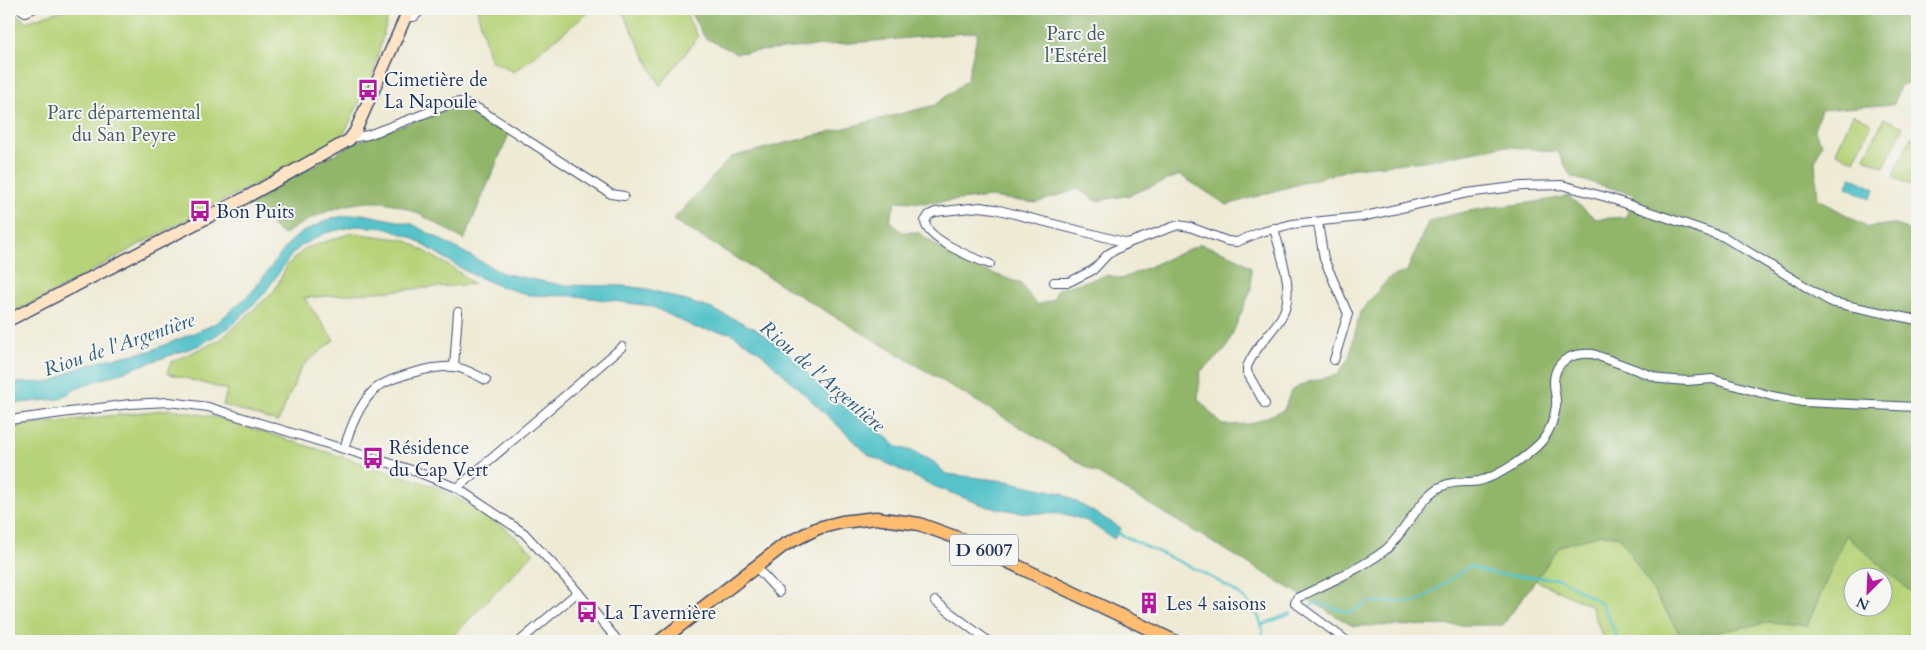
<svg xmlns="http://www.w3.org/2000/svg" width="1926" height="650" viewBox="0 0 1926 650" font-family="Cardo,serif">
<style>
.green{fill:#b7d379;stroke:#69816c;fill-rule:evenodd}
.forest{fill:#91b569;stroke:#567264;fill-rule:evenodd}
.water{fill:#55c3c9;stroke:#387994}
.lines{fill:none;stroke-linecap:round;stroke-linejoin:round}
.stream{stroke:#55c3c9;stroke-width:2.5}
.minor-casing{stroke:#3b4b70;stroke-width:10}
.secondary-casing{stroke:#3b4b70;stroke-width:14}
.primary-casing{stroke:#3b4b70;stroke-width:15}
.minor{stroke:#fff;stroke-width:8}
.secondary{stroke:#fee4c5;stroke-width:11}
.primary{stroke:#fdbc6f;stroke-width:12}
.labels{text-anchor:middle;stroke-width:4;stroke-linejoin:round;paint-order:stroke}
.shield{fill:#f6f6f2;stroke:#5d6b8a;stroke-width:1}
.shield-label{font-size:18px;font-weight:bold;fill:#1b2f5e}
.park-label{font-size:19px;fill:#425865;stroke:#f6f6f2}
.poi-label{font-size:19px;fill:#1b2f5e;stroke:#f6f6f2;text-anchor:start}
.water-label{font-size:20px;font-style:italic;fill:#2c5b7e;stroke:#f6f6f2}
</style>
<rect width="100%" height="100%" fill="#f6f6f2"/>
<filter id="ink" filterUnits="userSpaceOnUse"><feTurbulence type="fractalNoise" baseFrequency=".02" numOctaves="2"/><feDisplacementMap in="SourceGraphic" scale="10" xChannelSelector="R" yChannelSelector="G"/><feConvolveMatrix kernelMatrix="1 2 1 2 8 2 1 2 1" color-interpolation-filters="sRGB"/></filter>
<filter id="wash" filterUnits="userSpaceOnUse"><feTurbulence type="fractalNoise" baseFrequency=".0096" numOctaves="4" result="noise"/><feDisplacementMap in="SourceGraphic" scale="20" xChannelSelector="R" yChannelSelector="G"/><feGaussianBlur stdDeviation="1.12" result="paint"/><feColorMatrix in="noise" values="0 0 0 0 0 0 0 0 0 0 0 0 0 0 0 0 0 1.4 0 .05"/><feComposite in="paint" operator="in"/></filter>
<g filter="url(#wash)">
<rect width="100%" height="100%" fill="#eeead4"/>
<!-- green -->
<g class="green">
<path d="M9 9 26 22 65 9H390L373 74 345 132 328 146 138 245 49 295 9 314Z"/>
<path d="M477 9H593L514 72 490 60Z"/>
<path d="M621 9H683L698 37 660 86Z"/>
<path d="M1853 114 1872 123 1854 161 1836 152Z"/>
<path d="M1884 118 1903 127 1884 167 1865 158Z"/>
<path d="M1911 137 1917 140V174L1912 186 1893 177Z"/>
<path d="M352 233 406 240 456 270 474 284 304 298 334 340 302 366 278 422 223 405 227 390 167 373 171 362 220 340 274 291 288 264 306 248Z"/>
<path d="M1917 322V641H1604L1591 606 1535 580 1560 546 1601 534 1620 537 1683 639ZM1854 578H1884V608H1854Z"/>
<path d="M172 409 219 418 431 485 474 507 505 528 534 553 448 641H9V427Z"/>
</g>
<!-- forest -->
<g class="forest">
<path d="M688 9H1917V78L1900 86 1894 104 1821 110 1814 130 1822 143 1815 162 1818 199 1868 227 1894 224 1917 234V597L1846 535 1807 626 1771 622 1683 639 1620 537 1601 534 1560 546 1503 625 1353 626 673 220 731 157 935 105 967 80 978 32 736 53 705 38ZM1503 146 1558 152 1571 177 1633 194 1626 217 1596 219 1568 196C1522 207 1473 205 1428 222L1407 271 1389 278 1360 312 1349 358 1337 375 1307 382 1291 391 1284 410 1250 424 1222 425 1198 399 1200 372 1226 349 1251 290V267L1232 255 1201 244 1121 279 1108 275 1058 289 1053 300 1037 305 1020 283 961 262 917 232H902L890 220 896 201 927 203 990 197 1036 203 1078 189 1097 201 1129 195 1180 175 1227 205 1354 168 1424 161Z"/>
<path d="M460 105 479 113 509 134 464 240C443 227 405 203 381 202 345 200 312 216 283 235L246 203 358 141Z"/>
</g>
<!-- water -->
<g class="water">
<path d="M1851 177 1875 189 1870 199 1846 187Z"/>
<path d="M362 214 412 224 502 273 560 285 623 286 648 289 712 309 754 328 785 350 831 397 883 434 897 447 912 451 934 462 946 474 1006 481 1061 493 1121 528 1114 539 1087 521 1065 514 1027 513 988 507 936 487 869 455 761 353 731 333 696 328 651 306 576 296 530 295 499 286 467 272 411 237 386 228 355 226 325 233 302 245 292 254 263 295 230 327 200 345 79 387 59 399 9 404V383L51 382 73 370 104 360 150 351 208 327 219 321 251 293 290 242 301 233 332 218Z"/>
</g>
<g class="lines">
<!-- stream -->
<g class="stream">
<path d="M1118 533C1152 552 1238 581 1256 612 1262 622 1263 630 1263 641"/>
<path d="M1310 606 1316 603 1350 613 1369 602H1418L1469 566 1493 574 1561 579 1602 604 1619 641"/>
<path d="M1262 625 1291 613"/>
</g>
</g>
</g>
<g filter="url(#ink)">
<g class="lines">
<!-- minor casing -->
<g class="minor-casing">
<g id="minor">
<path d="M21 9 25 12 33 9"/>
<path d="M407 17H414L422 9"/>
<path d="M351 138 368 135 450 104 460 102 479 109 611 194 624 196"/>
<path d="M1318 223 1324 259 1348 314 1334 360"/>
<path d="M990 264C975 259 925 239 925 221L929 215 935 212 980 207 995 209 1128 243"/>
<path d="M1054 282H1069L1093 270 1108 254 1128 243 1178 225 1190 227 1227 241 1237 242 1258 233 1292 224 1361 217 1467 193 1522 186 1562 185 1606 197 1724 237 1831 302 1917 320"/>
<path d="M454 367 458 312"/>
<path d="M1265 404 1247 372V367C1254 348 1272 333 1282 316 1296 291 1280 254 1274 228"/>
<path d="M9 420 130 404 169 402 208 407 415 471 457 488 524 533 572 585 618 641"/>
<path d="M344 449C350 428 358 407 373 391 387 377 435 365 454 367 465 368 476 375 486 380"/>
<path d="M457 488 622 347"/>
<path d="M755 566 779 592"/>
<path d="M935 601 988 641"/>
<path d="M520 641 578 592"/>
<path d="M1347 641 1295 603 1297 598C1322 586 1362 568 1384 551 1405 535 1420 494 1445 485 1455 481 1468 483 1479 481 1499 476 1522 460 1537 446 1548 436 1554 420 1556 406 1557 398 1554 391 1554 383 1554 360 1573 352 1593 354L1661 379 1687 381 1712 379 1772 396 1803 402 1917 407"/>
</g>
</g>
<!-- secondary casing -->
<g class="secondary-casing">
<path id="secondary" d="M9 320 243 199 349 140 355 132 409 9"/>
</g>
<!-- primary casing -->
<g class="primary-casing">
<path id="primary" d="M660 641 784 545 818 528 842 522 876 518 919 524 963 540 1174 641"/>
</g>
<!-- minor -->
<use href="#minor" class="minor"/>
<!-- secondary -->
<use href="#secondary" class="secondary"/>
<!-- primary -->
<use href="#primary" class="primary"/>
</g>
</g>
<!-- icons -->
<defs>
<g id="bus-bare" transform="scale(1.725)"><path d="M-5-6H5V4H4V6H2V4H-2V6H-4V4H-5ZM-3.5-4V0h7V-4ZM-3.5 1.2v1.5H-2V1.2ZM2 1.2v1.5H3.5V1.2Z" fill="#b5179e" stroke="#f6f6f2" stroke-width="2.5" paint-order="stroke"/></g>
<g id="building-bare" transform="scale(1.725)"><path d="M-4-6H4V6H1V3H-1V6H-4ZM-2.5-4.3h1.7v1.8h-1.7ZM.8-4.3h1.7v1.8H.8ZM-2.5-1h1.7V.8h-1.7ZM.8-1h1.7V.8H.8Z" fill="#b5179e" stroke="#f6f6f2" stroke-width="2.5" paint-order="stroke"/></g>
</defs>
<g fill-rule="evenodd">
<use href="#bus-bare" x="368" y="90"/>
<use href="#bus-bare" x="200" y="211"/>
<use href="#bus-bare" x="373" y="458"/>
<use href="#building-bare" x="1149" y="603"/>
<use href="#bus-bare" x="587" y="612"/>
</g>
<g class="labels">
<!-- shield labels -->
<rect class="shield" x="950" y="534.5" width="68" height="31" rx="4"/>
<g class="shield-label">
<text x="984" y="556">D 6007</text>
</g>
<!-- park labels -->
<g class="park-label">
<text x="1076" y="40">Parc de<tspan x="1076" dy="22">l'Estérel</tspan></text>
<text x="124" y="119">Parc départemental<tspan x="124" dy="22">du San Peyre</tspan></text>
</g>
<!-- poi labels -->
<g class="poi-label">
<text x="384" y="86">Cimetière de<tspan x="384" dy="22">La Napoule</tspan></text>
<text x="216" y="218">Bon Puits</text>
<text x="389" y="454">Résidence<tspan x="389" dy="22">du Cap Vert</tspan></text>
<text x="1166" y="610">Les 4 saisons</text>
<text x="604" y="619">La Tavernière</text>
</g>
<!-- water labels -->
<g class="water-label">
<text transform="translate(119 344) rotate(-19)" y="7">Riou de l'Argentière</text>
<text transform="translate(823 376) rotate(41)" y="7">Riou de l'Argentière</text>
</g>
</g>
<!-- margin -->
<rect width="1926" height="650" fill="none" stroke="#f6f6f2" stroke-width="30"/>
<!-- north arrow -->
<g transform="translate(1868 592) rotate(204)"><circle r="24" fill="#f6f6f2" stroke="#9ea6b7"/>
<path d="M0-4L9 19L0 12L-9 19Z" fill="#b5179e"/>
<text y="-8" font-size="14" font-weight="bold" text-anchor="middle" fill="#1b2f5e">N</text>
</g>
</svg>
